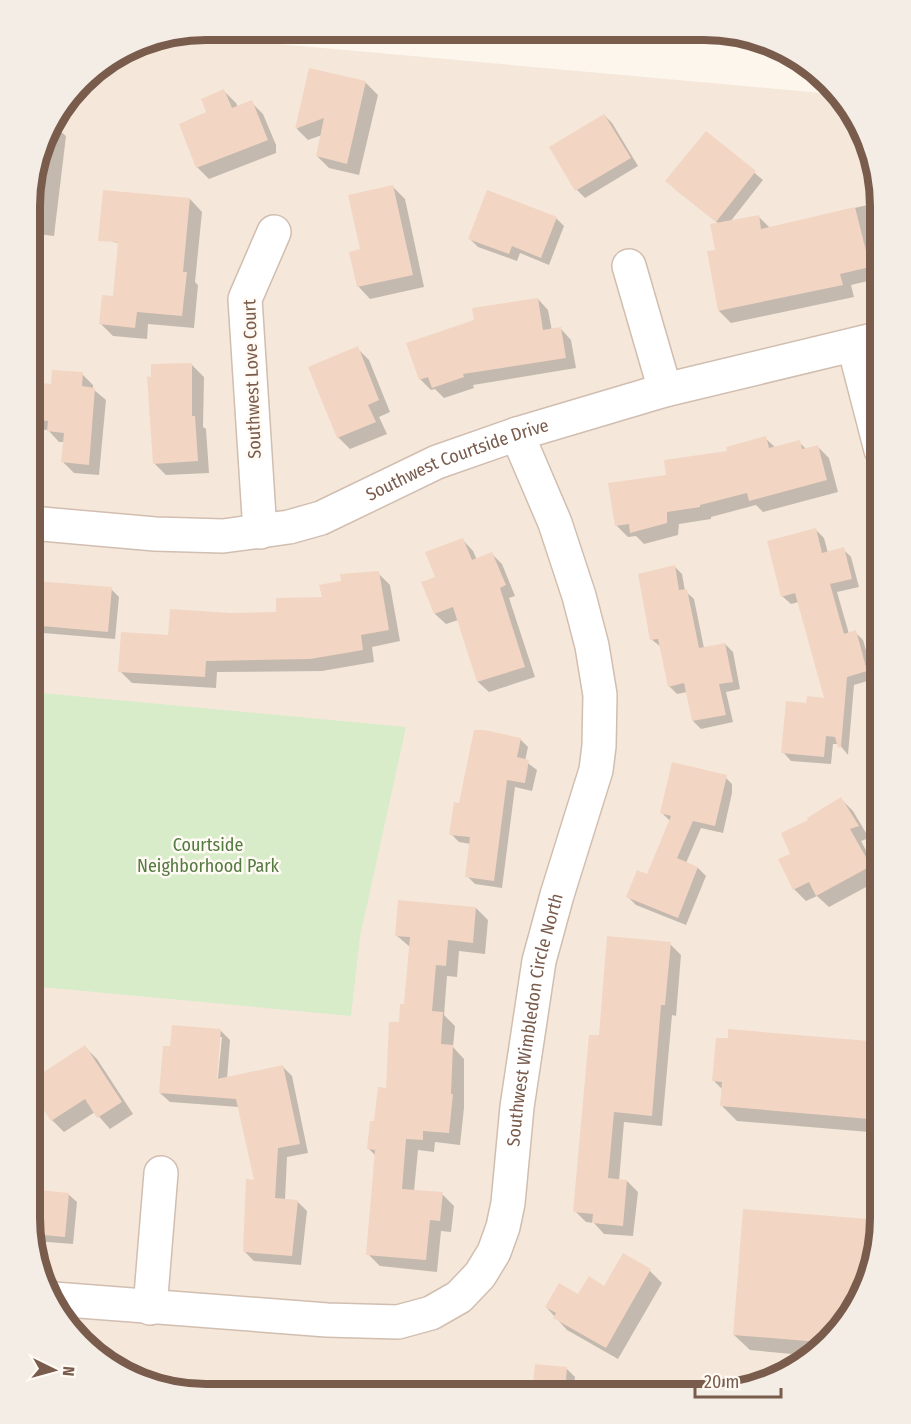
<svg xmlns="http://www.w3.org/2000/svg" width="911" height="1424" viewBox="0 0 911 1424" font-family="'Fira Sans Condensed',sans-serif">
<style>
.residential{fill:#f5e8da}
.green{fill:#d8ecc9}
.shadow{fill:#0003;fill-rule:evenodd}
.building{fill:#f3d5c3}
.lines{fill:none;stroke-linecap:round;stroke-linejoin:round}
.minor-casing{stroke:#d1beb0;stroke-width:36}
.minor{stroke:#fff;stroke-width:33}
.labels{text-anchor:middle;stroke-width:5;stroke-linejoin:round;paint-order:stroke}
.street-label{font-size:18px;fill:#7a5c4d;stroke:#fffaf3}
.park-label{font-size:18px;fill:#537a41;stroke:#fffaf3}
.rim{fill:none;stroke:#7a5c4d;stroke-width:8}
</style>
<rect width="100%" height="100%" fill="#fdf6ec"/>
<!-- residential -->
<path class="residential" d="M180 35 833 94 867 139 881 207V1229L851 1316 772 1380 705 1394 184 1393 99 1358 44 1285 30 1217 31 184 48 128 90 74 139 43Z"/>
<!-- green -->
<path class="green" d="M31 692 406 727 360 937 351 1016 30 986Z"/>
<!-- shadow -->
<g class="shadow">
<path d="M310 70 366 83 378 95 359 175 329 168 317 156 322 135 308 140 297 129Z"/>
<path d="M224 91 236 103 238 108 251 102 263 114 276 145V153L209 179 197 167 208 113Z"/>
<path d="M604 115 612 123 638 166 585 198 577 190 551 147Z"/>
<path d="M52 124 66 136 54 236 31 233V184L48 128Z"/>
<path d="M706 133 763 180 730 222 758 216 770 228 880 202 881 254H875L881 278 851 285 854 297 731 323 719 311 717 251 719 224 675 189Z"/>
<path d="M393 187 405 199 424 287 370 299 358 286 362 250Z"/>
<path d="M190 199 202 212 195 282 198 285 194 328 148 324 147 339 113 336 101 324 114 298 150 247 113 242 101 230Z"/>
<path d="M556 218 564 226 549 265 520 253 517 261 478 247 470 239Z"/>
<path d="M538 299 548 310 552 331 561 329 571 340 576 368 473 385 474 388 444 398 435 389 431 390 420 379Z"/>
<path d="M357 348 369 360 390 412 379 417 387 434 350 449 338 437Z"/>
<path d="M192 365 204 377 203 427 206 429 209 473 166 475 154 463Z"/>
<path d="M82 374 93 385V389L106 400 99 475 74 473 63 462 64 442H59L48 430 31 429V383L52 385Z"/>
<path d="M765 438 776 448 799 442 806 449 817 446 829 458 838 492 763 512 756 505 711 517V519L679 524 678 535 644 544 636 536 628 537 616 525 668 476Z"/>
<path d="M816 530 824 538 828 553 843 549 851 557 859 587 837 592 849 634 855 632 863 640 874 679 854 685 848 755 839 744H833L831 764 791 761 783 752 807 705 826 699 799 602 791 604 782 596Z"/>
<path d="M463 540 473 551 477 560 492 554 502 564 515 596 509 598 535 677 489 692 478 682 458 620 446 624 435 614 423 583 437 577Z"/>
<path d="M674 566 682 574 685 591 694 599 704 648 725 644 733 652 740 689 726 692 733 722 701 729 693 721 687 692 677 694 669 686 661 647 651 639Z"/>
<path d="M378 573 390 585 400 641 372 647 374 662 322 671 217 672 216 688 132 683 120 671 170 637 231 614 278 613 323 599Z"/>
<path d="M31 588 111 589 119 597 115 639 31 632Z"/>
<path d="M520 739 528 747 525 761 537 770 532 791 515 787 502 888 475 884 467 876 471 844 459 842 451 834Z"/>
<path d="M724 776 732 784V793L723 833 701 828 686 863 698 868 706 876 686 925 636 905 628 897 648 876 670 821 662 813Z"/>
<path d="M841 799 853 811 869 838 861 841 881 879 829 907 817 896 806 901 794 889 792 854Z"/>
<path d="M476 908 488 920 485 954 459 951 457 977 447 976 444 1015 455 1026 453 1047 464 1059V1108L460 1145 435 1142 434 1152 418 1150 414 1191 442 1194 454 1206 451 1232 441 1231 437 1272 380 1266 368 1254 376 1156 369 1149 387 1090 405 1006 410 947 396 935Z"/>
<path d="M670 944 681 955 676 1016 672 1015 662 1126 624 1122 619 1181H627L638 1192 633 1236 604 1234 594 1223 586 1222 575 1211 600 1037Z"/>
<path d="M221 1031 230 1040 227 1079 283 1067 292 1076 308 1153 287 1157 285 1200 297 1201 307 1211 301 1265 254 1261 244 1251 256 1181 239 1107 170 1102 160 1093 171 1048ZM219 1037H222L217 1087H214Z"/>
<path d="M881 1043V1133L737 1121 722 1106 723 1090 714 1081Z"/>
<path d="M85 1047 97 1059 133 1114 110 1129 95 1112 64 1132 52 1120Z"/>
<path d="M68 1194 77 1202 73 1244 35 1241 30 1218Z"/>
<path d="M881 1229 851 1316 800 1358 803 1355 750 1350 734 1335Z"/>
<path d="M623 1255 650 1271 662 1283 618 1359 567 1330 546 1307 605 1288Z"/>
<path d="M567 1369 575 1377 573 1394H534Z"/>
<path d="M236 1381 280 1385 287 1391 324 1393H235Z"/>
<path d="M173 1388 217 1393H184Z"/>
</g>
<!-- building -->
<g class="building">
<path d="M309 68 366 81 347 164 316 156 324 118 295 129Z"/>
<path d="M224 89 232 108 252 100 268 140 196 168 179 124 206 112 201 99Z"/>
<path d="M604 114 631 158 575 191 549 147Z"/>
<path d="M706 131 756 171 716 222 665 181Z"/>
<path d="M393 185 413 275 357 287 349 252 360 249 348 195Z"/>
<path d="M103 190 190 198 183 272H187L182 316 137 312 135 328 99 324 102 295 113 296 118 242 98 241Z"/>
<path d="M487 190 557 217 541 258 512 246 509 254 468 239Z"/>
<path d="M855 207 870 267 840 274 843 285 718 311 707 251 715 250 710 224 759 215 761 229Z"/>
<path d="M538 298 543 330 561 327 566 358 463 374 464 377 432 388 428 377 419 380 406 343 474 320 472 308Z"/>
<path d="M358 346 379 400 368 405 376 422 337 438 308 367Z"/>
<path d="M192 363V416H195L198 461 153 464 147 376 151 377V364Z"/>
<path d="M52 370 83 372 82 386 95 388 89 465 61 462 64 433 47 431 48 421 31 419 32 382 51 384Z"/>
<path d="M766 436 769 448 800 440 802 449 818 445 827 480 749 501 747 493 700 505V507L667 512V523L630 533 629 524 615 526 608 483 666 475 664 460 727 451 726 447Z"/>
<path d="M816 528 822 553 844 547 852 579 830 584 844 634 856 630 867 671 847 677 841 747 838 748 835 737 826 736 824 757 781 753 786 701 806 703 807 696 824 698 795 593 781 597 767 541Z"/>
<path d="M463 538 472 560 492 552 506 585 500 588 525 667 477 682 453 607 434 614 421 582 435 577 425 552Z"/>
<path d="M675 565 679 590 687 589 699 648 725 643 733 682 719 684 726 715 692 721 684 683 668 687 658 639 650 640 638 574Z"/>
<path d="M379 571 389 630 361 635 363 650 310 659 206 661 205 677 118 672 121 632 168 635 170 609 231 613 276 612V598L322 597 319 585 341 581 340 574Z"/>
<path d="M35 581 112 587 108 632 31 625Z"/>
<path d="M474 730H484L521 738 517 757 529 760 525 783 507 780 494 881 465 877 470 837 449 835 454 802 459 803Z"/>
<path d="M672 762 727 775 715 826 693 821 677 858 698 867 678 918 626 897 637 870 647 874 671 816 660 813Z"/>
<path d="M841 797 859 826 850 829 871 866 816 896 809 882 793 890 778 859 790 854 781 833 808 820 807 818Z"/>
<path d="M398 900 476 907 473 943 448 940 446 966 436 965 432 1011 443 1012 441 1044 453 1045 451 1094H453L449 1133 423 1131V1140L406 1139 402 1189 443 1192 440 1221 430 1220 426 1260 366 1255 375 1150 367 1149 370 1121H374L378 1087 386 1088 389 1022H399L400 1004H404L410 937 395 936Z"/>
<path d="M607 936 671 942 665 1005H661L652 1116 614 1112 608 1178 627 1180 623 1226 592 1223 593 1214 573 1212 589 1035H599Z"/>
<path d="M172 1025 221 1029 217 1079 283 1065 300 1144 278 1148 275 1198 298 1200 292 1256 243 1252 246 1179 254 1180 236 1099 159 1093 163 1046H170Z"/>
<path d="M728 1029 881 1042V1120L720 1106 722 1082 712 1081 716 1038H728Z"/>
<path d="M85 1045 122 1102 97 1118 85 1099 51 1121 30 1089V1081Z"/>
<path d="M30 1189 69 1193 65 1237 33 1234 30 1218Z"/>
<path d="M743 1209 881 1220V1229L851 1316 819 1342 733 1335Z"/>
<path d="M623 1253 651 1269 606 1348 553 1318 556 1313 545 1307 559 1283 578 1294 589 1276 604 1286Z"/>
<path d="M535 1364 567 1367 565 1394H532Z"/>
</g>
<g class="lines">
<!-- minor casing -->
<g class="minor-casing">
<g id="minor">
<path d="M629 266 665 390"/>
<path d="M854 346 881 450"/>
<path id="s1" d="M31 523 155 534 223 536 289 527 321 518 437 462 517 434 665 390 881 338"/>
<path d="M260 532 245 299 274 232"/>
<path id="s2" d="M54 1299 327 1320 398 1322 431 1313 459 1297 480 1275 494 1252 503 1227 508 1203 517 1107 539 961 557 895 596 770 599 746 600 695 592 646 579 596 555 523 517 434"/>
<path d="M150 1308 161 1173"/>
</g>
</g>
<!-- minor -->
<use href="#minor" class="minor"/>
</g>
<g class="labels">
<!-- street labels -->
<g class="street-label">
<text transform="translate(252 379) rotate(-92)" y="6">Southwest Love Court</text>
<text dy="6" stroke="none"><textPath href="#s1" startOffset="441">Southwest Courtside Drive</textPath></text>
<text dy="6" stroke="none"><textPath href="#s2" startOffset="705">Southwest Wimbledon Circle North</textPath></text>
</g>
<!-- park labels -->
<g class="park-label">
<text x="208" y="851">Courtside<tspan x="208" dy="21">Neighborhood Park</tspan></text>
</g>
</g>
<!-- crop -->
<path d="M0 0H911V1424H0ZM206 40H704A166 166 0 0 1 870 206V1218A166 166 0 0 1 704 1384H206A166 166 0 0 1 40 1218V206A166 166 0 0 1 206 40Z" fill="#f4ede6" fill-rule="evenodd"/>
<path class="rim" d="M206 40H704A166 166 0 0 1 870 206V1218A166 166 0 0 1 704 1384H206A166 166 0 0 1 40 1218V206A166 166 0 0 1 206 40Z"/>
<!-- north arrow -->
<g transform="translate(54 1370) rotate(95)" stroke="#fffaf3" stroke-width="4.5" paint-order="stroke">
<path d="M0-4.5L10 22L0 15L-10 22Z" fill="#7a5c4d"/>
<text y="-9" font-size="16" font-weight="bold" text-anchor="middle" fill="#7a5c4d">N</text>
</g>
<!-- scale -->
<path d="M695 1388v9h86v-9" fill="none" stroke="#7a5c4d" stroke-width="3"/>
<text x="704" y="1388" font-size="18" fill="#7a5c4d" stroke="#fffaf3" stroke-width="4.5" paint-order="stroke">20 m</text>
</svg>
